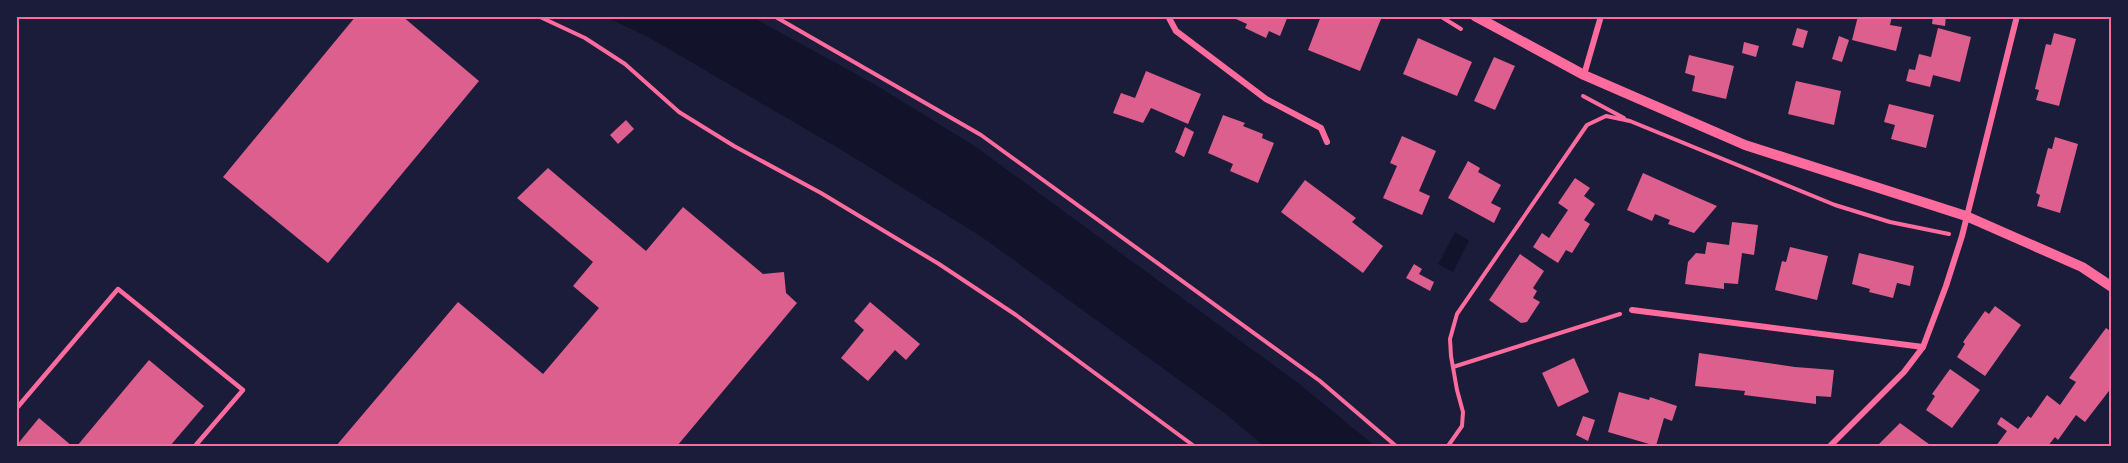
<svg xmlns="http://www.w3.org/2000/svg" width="2128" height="463" viewBox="0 0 2128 463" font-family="'DejaVu Sans',sans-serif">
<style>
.water{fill:#12122b}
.building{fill:#dd5f8e}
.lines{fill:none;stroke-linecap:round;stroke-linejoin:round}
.path{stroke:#ff6b9d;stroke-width:4}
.service{stroke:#ff6b9d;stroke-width:4.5}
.minor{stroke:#ff6b9d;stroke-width:6}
.tertiary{stroke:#ff6b9d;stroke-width:10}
.neatline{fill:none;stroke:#ff6b9d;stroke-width:2}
</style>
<rect width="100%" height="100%" fill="#1b1b3a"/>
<!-- water -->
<g class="water">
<path d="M606 17H752L874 84 976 147 1298 383 1375 446H1264L1226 414 982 237 845 152 650 38Z"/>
<path d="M1455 232 1469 241 1453 272 1438 264Z"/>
</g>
<!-- building -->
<g class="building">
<path d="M356 16H402L479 81 328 263 223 177Z"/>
<path d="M1229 16H1288L1280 36 1269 31 1266 38 1245 28 1247 24Z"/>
<path d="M1321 16H1375L1381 19 1360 71 1308 50Z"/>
<path d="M1858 16H1892L1890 25 1902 27 1896 51 1852 40Z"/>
<path d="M1933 16H1946L1945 26 1932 24Z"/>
<path d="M1797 28 1808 31 1803 48 1792 45Z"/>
<path d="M1938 28 1971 37 1960 82 1933 75 1930 87 1906 81 1909 69 1915 70 1919 54 1931 57Z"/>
<path d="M2054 33 2076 39 2059 106 2036 100 2039 90 2035 89 2046 44 2051 45Z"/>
<path d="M1839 36 1849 40 1842 62 1832 59Z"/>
<path d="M1418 38 1472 62 1457 96 1403 74Z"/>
<path d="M1744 42 1759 46 1756 57 1742 53Z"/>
<path d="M1689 55 1734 66 1726 99 1692 91 1695 76 1685 73Z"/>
<path d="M1494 57 1515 66 1495 110 1474 101Z"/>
<path d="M1146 71 1201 94 1188 124 1151 108 1143 123 1113 113 1121 93 1135 98Z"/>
<path d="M1796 81 1841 91 1834 125 1788 114Z"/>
<path d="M1889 104 1934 115 1926 148 1891 139 1895 125 1884 122Z"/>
<path d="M1223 115 1245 123 1243 126 1263 134 1262 138 1274 143 1258 183 1230 171 1233 164 1208 153Z"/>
<path d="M626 120 634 129 618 144 610 135Z"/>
<path d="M1185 127 1194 132 1184 157 1175 152Z"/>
<path d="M1402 136 1436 151 1419 191 1430 196 1422 215 1383 198 1397 166 1390 163Z"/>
<path d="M2055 137 2078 144 2060 213 2037 206 2040 195 2036 193 2048 148 2052 149Z"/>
<path d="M1468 161 1480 168 1478 172 1501 185 1491 203 1501 208 1494 223 1448 198Z"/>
<path d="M548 168 646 251 683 207 763 274 784 272 786 293 797 303 677 446H336L458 302 543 374 599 308 573 286 593 262 517 198Z"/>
<path d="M1643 173 1694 196 1717 206 1694 233 1668 224 1670 220 1655 214 1652 221 1627 210Z"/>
<path d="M1575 178 1590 188 1584 196 1595 204 1584 220 1590 224 1572 253 1566 250 1558 263 1533 247 1542 233 1549 238 1568 210 1558 203Z"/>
<path d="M1305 180 1356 218 1352 222 1383 246 1363 273 1281 212Z"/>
<path d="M1732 222 1758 225 1754 255 1742 253 1738 284 1724 283V289L1685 284 1688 262 1696 253 1705 254 1707 242 1729 245Z"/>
<path d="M1790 247 1828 256 1817 300 1775 290 1782 261 1786 262Z"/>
<path d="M1859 253 1914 266 1910 286 1897 283 1893 298 1869 292 1870 289 1852 284Z"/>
<path d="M1520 254 1544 271 1533 288 1537 291 1533 298 1540 302 1527 322 1521 323 1489 300Z"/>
<path d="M1414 264 1422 269 1419 274 1434 282 1430 291 1406 278Z"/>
<path d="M870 302 920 344 906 360 895 350 868 381 841 358 864 330 854 321Z"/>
<path d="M1995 306 2021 325 1985 376 1957 357 1965 344 1963 342 1985 311 1989 314Z"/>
<path d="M2106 328 2112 332V387L2085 422 2076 415 2058 440 2055 437 2048 446H1996L2007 431 1997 424 2001 417 2018 429 2028 416 2031 418 2047 395 2060 405 2076 382 2069 378Z"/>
<path d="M1699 353 1795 367 1834 370 1831 397 1816 396V404L1744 395 1745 391 1695 386Z"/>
<path d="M1574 358 1589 392 1558 407 1542 373Z"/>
<path d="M149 360 204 406 170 446H77Z"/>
<path d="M1950 369 1980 390 1952 428 1926 410 1935 396 1932 394Z"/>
<path d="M1619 392 1649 400 1650 397 1677 406 1672 421 1664 418 1656 446 1608 432Z"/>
<path d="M1583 416 1595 420 1588 441 1576 435Z"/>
<path d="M39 418 72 446H16Z"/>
<path d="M1900 423 1926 442 1932 446H1877Z"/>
</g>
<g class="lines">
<!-- path -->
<g class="path">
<path d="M538 16 585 38 625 64 679 112 734 146 821 193 939 264 1016 315 1194 446"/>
<path d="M774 16 981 135 1320 381 1396 446"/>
<path d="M1440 16 1461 29"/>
<path d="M1583 96 1624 118"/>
<path d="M1453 367 1620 314"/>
<path d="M1448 446 1462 426 1463 412 1457 390 1451 356 1450 339 1457 314 1587 125 1606 116 1630 121 1835 205 1890 222 1949 234"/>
</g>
<!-- service -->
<path class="service" d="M16 409 118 289 243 390 195 446"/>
<!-- minor -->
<g class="minor">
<path d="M1168 16 1176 31 1266 99 1321 128 1327 142"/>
<path d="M1584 75 1601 16"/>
<path d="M1632 310 1923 347 1946 286 1962 236 2017 16"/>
<path d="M1830 446 1904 372 1923 347"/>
</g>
<!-- tertiary -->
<path class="tertiary" d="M1475 16 1584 75 1745 145 1966 216 2082 267 2112 287"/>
</g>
<!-- border -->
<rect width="2128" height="463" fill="none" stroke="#1b1b3a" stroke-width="36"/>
<rect x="18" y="18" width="2092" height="427" class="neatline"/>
</svg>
